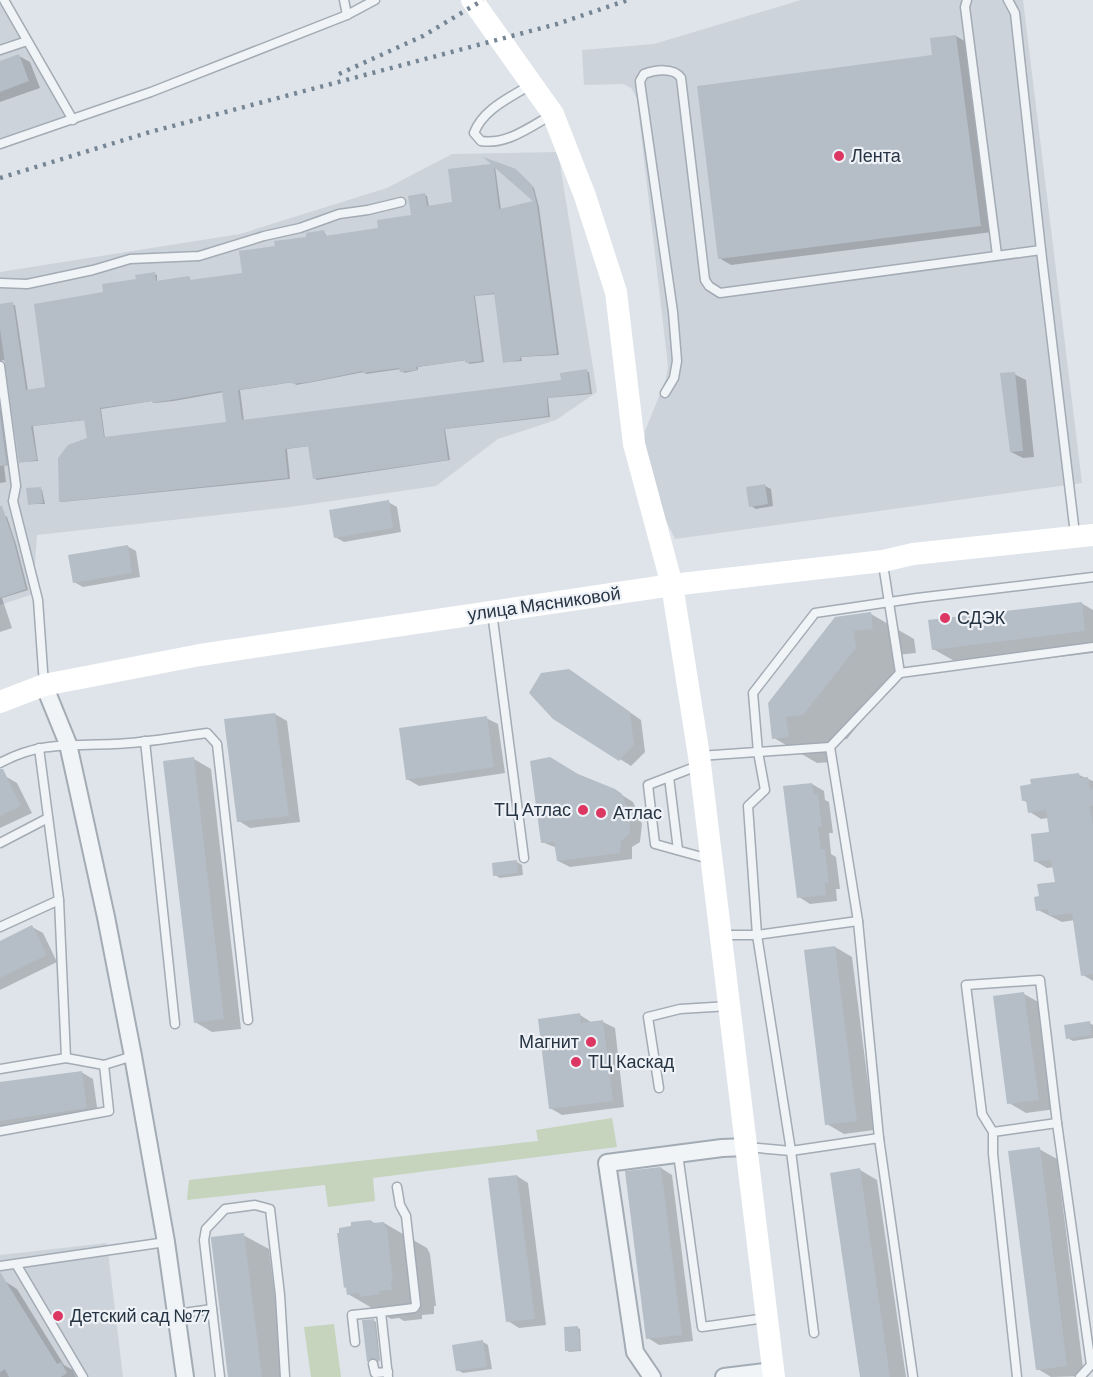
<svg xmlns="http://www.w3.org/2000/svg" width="1093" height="1377" viewBox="0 0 1093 1377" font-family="Barlow,sans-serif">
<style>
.built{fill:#ccd3db}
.green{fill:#c6d4be}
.shadow{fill:#0003;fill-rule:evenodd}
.building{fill:#b5bdc7;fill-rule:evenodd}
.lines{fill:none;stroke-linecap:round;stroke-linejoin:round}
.lane-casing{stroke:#a3abb4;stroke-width:11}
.street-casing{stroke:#a3abb4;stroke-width:20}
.lane{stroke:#f1f4f7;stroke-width:8}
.street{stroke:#f1f4f7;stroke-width:16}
.secondary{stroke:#fff;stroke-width:22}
.rail{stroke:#768594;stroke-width:4.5;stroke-dasharray:3 6;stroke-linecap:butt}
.poi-dot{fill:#dc3662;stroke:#eef2f7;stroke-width:2}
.labels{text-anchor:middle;stroke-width:4.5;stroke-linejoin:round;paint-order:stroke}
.poi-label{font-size:18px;fill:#263342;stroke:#eef2f7;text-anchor:start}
.street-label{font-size:18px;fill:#263342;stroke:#eef2f7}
</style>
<rect width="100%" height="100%" fill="#dee4e9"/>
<!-- built -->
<g class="built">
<path d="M0 0 27 34 68 124 0 146Z"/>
<path d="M801 0H1023L1082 483 675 539 663 514 645 446V431L666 379 668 366 637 99 632 89 624 84 584 85 582 50 654 44Z"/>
<path d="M558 152 597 392 556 420 498 439 436 486 290 507 37 535 33 594 0 605V272L240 234 387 188 452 154Z"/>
<path d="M107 1243 123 1377H0V1255Z"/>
</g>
<!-- green -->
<g class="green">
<path d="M612 1118 617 1147 373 1178 375 1201 328 1207 325 1185 187 1200 189 1180 538 1141 536 1130Z"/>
<path d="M334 1324 341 1377H311L304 1327Z"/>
</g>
<!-- shadow -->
<g class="shadow">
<path d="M956 36 968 43 992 232 731 265 719 258Z"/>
<path d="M19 56 30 62 40 88 0 102V62Z"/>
<path d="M494 165 518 172 534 188 539 207 559 355 521 357 522 361 505 362 496 294 475 296 484 362 469 364 467 360 418 367V370L404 373 401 369 366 374 364 372 313 382 296 385 294 382 240 390 244 421 562 382 586 371 589 372 592 394 548 398 550 417 445 429 450 460 317 480 314 478 310 446 287 449 290 479 62 502 60 501 88 439 86 420 33 426 38 461 21 462 8 365 4 360 0 361V305H15L28 391 47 388 104 294 154 274 157 275V282L189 277 191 281 244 274 276 248 324 232 327 237 380 230 413 216 425 195 427 196 429 207 454 204ZM495 166 536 202 501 210ZM224 392 228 423 105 438 101 409 152 401 155 403 174 401Z"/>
<path d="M1014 374 1026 380 1034 457 1023 458 1011 452Z"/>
<path d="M0 403 8 465 4 466 6 482 0 483Z"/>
<path d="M765 486 771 489 773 506 756 509 751 506Z"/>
<path d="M40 489 42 490 45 504H29Z"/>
<path d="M388 502 397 507 401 532 344 542 335 537Z"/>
<path d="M5 516 7 517 16 544 28 590 2 598 12 628 0 632V517Z"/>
<path d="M127 546 136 551 140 577 83 587 74 582Z"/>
<path d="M1081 603 1093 610V653L967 668 933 649Z"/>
<path d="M871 614 914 639 916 653 896 655 899 673 847 739 829 741 832 762 817 763 774 738 769 704Z"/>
<path d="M569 670 641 720 645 752 631 766 620 759Z"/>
<path d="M275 714 287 721 300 822 250 828 239 821Z"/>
<path d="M486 718 498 724 505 773 419 786 407 779Z"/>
<path d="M194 759 211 769 241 1029 212 1032 195 1022Z"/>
<path d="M1079 775 1093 781V981L1083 975 1075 920 1062 922 1038 910 1041 898 1056 883 1054 867 1047 868 1035 861 1051 833 1048 818 1041 819 1030 812 1028 803 1023 800Z"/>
<path d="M5 776 17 783 32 813 0 828V779Z"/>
<path d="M580 777 614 790 633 802 642 824 640 842 632 847V859L570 867 558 861 557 848 542 842Z"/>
<path d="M812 784 824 791 825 800 829 802 833 833H829L831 854 836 857 840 889H836L837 901 810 904 799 897Z"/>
<path d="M517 862 522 865 523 875 500 878 495 875Z"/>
<path d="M32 927 43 933 57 962 0 990V942Z"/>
<path d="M835 947 852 957 874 1130 844 1134 827 1124Z"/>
<path d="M1024 994 1042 1004 1056 1109 1026 1113 1009 1103Z"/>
<path d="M580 1015 591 1022H603L615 1028 624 1107 562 1115 550 1108Z"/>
<path d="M1089 1023 1093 1025V1038L1073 1041 1068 1038Z"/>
<path d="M81 1072 93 1079 98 1114 0 1128V1084Z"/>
<path d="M1039 1149 1057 1159 1084 1376 1051 1377 1038 1369Z"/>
<path d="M661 1168 672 1175 693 1341 659 1345 648 1338Z"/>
<path d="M860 1170 877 1180 906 1377H861Z"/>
<path d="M517 1176 528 1183 546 1325 519 1328 508 1321Z"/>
<path d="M371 1221 376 1224 384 1223 427 1248 430 1254 436 1306H434V1314L422 1315V1319L404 1321 399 1318 391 1319 348 1294 347 1288 345 1287Z"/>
<path d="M243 1235 269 1249 285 1377H230Z"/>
<path d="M6 1282 17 1289 64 1365 73 1370 76 1377H0V1285Z"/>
<path d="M374 1321 376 1322 380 1361 375 1358 370 1362 364 1322Z"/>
<path d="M578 1328 580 1329 581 1351 569 1352 566 1350Z"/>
<path d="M483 1342 488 1345 492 1369 463 1373 457 1370Z"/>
</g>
<!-- building -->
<g class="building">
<path d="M956 35 981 226 718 259 697 86 932 55 930 38Z"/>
<path d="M19 54 29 81 0 92V61Z"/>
<path d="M483 157 516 169 532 185 537 205 557 354 520 357V360L503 363 494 293 474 296 482 361 465 363V360L416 367 417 370 400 372 399 368 363 373V371L310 382 292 384V382L238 390 242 420 561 380 560 373 587 369 590 393 547 398 548 416 444 429 448 460 313 479 308 446 285 449 288 478 59 502 58 458 68 445 87 438 84 420 31 426 37 460 19 463 0 329V304L13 302 26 390 45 387 34 304 103 292 102 284 136 279 135 275 155 272 156 281 189 276 190 280 242 273 239 251 275 246 274 241 306 237V233L324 230 325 236 378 228 377 220 411 215 408 196 425 193 427 206 452 202 448 169 491 164ZM494 167 533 201 499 209ZM222 391 226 422 104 437 100 408 152 401V403L171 400Z"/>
<path d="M1015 372 1023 451 1010 452 1000 373Z"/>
<path d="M0 414 7 465 0 466Z"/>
<path d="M765 484 768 504 749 507 746 487Z"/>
<path d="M41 487 43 503 28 505 26 488Z"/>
<path d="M389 500 393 528 334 538 329 510Z"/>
<path d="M0 506H2L14 542 26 589 0 598Z"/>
<path d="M128 545 132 573 73 583 68 555Z"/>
<path d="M1082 602 1085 631 932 650 928 620Z"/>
<path d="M871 612 873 629 854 631 856 648 803 715 786 717 789 737 772 739 768 703 835 617Z"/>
<path d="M569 669 630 712 634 745 619 761 553 719 529 693 541 673Z"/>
<path d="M275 713 289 816 237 822 224 719Z"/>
<path d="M487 716 494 767 406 780 399 728Z"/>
<path d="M194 757 224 1019 194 1023 163 761Z"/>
<path d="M550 757 578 774 615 789 622 794 631 817 629 835 621 841 620 853 557 861 554 842 541 843 530 761Z"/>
<path d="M0 769H3L21 806 0 816Z"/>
<path d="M1079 773 1080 778 1088 777 1090 790 1093 789V806H1090L1093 826V974L1081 976 1072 913 1049 916 1048 909 1036 911 1034 897 1039 896 1037 884 1055 882 1051 860 1034 862 1031 834 1049 832 1046 810 1028 813 1026 800 1022 801 1020 786 1031 784 1030 779Z"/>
<path d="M812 783 814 795 818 794 822 827H818L821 849H825L829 883H825L826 895 797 898 783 786Z"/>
<path d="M517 860 518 873 493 876 492 863Z"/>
<path d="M32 925 47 955 0 978V941Z"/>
<path d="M835 946 857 1121 825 1125 804 950Z"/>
<path d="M1024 992 1039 1100 1007 1104 993 996Z"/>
<path d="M580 1013 581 1023 603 1020 613 1101 549 1109 538 1019Z"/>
<path d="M1090 1021 1092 1035 1066 1039 1064 1025Z"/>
<path d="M82 1071 87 1108 0 1121V1082Z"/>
<path d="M1040 1147 1067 1366 1036 1370 1008 1151Z"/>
<path d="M661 1167 682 1335 646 1339 625 1171Z"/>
<path d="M860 1168 890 1377H860L830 1173Z"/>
<path d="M517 1175 535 1319 506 1322 488 1178Z"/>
<path d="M371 1220 372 1223 384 1222 385 1228 387 1227 393 1282H391L392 1290 379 1291 380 1294 360 1297 359 1293 347 1295 346 1287 344 1288 337 1233H339V1228L351 1226V1222Z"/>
<path d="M244 1233 262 1377H228L211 1239V1237Z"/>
<path d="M0 1272 57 1364 61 1362 67 1373 61 1377H9L5 1369 0 1372Z"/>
<path d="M374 1319 379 1362 372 1358 367 1362 362 1320Z"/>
<path d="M578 1326 580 1350 565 1351 564 1327Z"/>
<path d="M483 1340 487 1367 456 1371 452 1345Z"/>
</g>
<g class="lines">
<!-- lane casing -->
<g class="lane-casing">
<g id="lane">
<path d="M4 0 73 120"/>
<path d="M344 0 347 15"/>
<path d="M967 0 965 7 997 255"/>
<path d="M1008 0 1015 13 1041 250 1075 534"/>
<path d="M0 50 27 41"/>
<path d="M532 84C511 97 483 109 474 133L481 141C507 145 530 127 553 114"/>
<path d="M0 144 151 92 347 15 375 0"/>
<path d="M0 283 27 284 93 270 130 259 199 256 264 236 300 228 339 214 368 210 401 202"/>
<path d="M0 366 16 486 13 501 38 600 44 685"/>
<path d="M665 393 674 378 677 361 673 312 641 89 640 81 644 74C655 70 674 67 681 78L705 280 709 286 720 293 1041 250"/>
<path d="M883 564 900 673 1093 647"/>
<path d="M492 612 524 858"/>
<path d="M145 741 175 1024"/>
<path d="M39 748 59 900 66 1058"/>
<path d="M699 756 830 747"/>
<path d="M0 763C41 741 70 746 114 744 144 743 176 737 207 733L217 744 248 1020"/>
<path d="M700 765 648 785 655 844 709 859"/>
<path d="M669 777 678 850"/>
<path d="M0 843 48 818"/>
<path d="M0 927 59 900"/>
<path d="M722 935H757L858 921"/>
<path d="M0 1069 66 1058 104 1065"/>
<path d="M659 1088 648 1017 680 1009 729 1006"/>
<path d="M0 1131 109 1111 104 1065 133 1056"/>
<path d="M993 1132 982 1114 966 985 1040 980 1057 1123"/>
<path d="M879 1138 858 921 830 747 900 673"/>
<path d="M747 1147 791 1151 879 1138 913 1377"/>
<path d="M678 1154 702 1327 766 1318"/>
<path d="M16 1264 83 1377"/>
<path d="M0 1266 166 1242"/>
<path d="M177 1314 212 1309"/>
<path d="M814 1333 791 1151 757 935 748 806 765 790 758 752 753 693 815 613 917 598 1093 577"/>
<path d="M355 1342 352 1315 381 1312"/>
<path d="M373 1364 375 1373 388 1372"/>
<path d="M220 1377 204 1240 206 1229 225 1209 255 1205 270 1209 280 1295 285 1377"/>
<path d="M388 1377 381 1312 414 1308 416 1305 406 1216 400 1205 397 1187"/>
<path d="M1017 1377 993 1154V1132L1057 1123 1091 1365 1080 1377"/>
</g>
</g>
<!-- street casing -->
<g class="street-casing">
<g id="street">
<path d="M44 685 68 744 106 917 133 1056 166 1242 185 1377"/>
<path d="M652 1377 635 1352 607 1163 722 1148 747 1147"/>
<path d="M724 1377 773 1371"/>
</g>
</g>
<!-- lane -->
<use href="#lane" class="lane"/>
<!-- street -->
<use href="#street" class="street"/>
<!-- secondary -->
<g class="secondary">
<path d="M472 0 553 114 585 196 616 292 634 444 672 585 699 756 774 1377"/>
<path d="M0 702 44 685 200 655 672 585 883 561 913 554 1093 535"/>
</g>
<!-- rail -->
<g class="rail">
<path d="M339 74 423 36 483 0"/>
<path d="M0 178 150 132 557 24 628 0"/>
</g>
</g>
<!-- markers -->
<g class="poi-dot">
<circle cx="839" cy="156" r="6"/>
<circle cx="945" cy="618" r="6"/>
<circle cx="583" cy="810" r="6"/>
<circle cx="601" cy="813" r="6"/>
<circle cx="591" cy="1042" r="6"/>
<circle cx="576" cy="1062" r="6"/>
<circle cx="58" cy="1316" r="6"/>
</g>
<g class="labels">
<!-- poi labels -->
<g class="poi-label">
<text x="851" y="162">Лента</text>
<text x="957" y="624">СДЭК</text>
<text x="571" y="816" text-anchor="end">ТЦ Атлас</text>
<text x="613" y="819">Атлас</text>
<text x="579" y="1048" text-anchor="end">Магнит</text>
<text x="588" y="1068">ТЦ Каскад</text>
<text x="70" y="1322">Детский сад №77</text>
</g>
<!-- street labels -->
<g class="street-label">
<text transform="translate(544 604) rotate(-8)" y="6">улица Мясниковой</text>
</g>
</g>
</svg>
